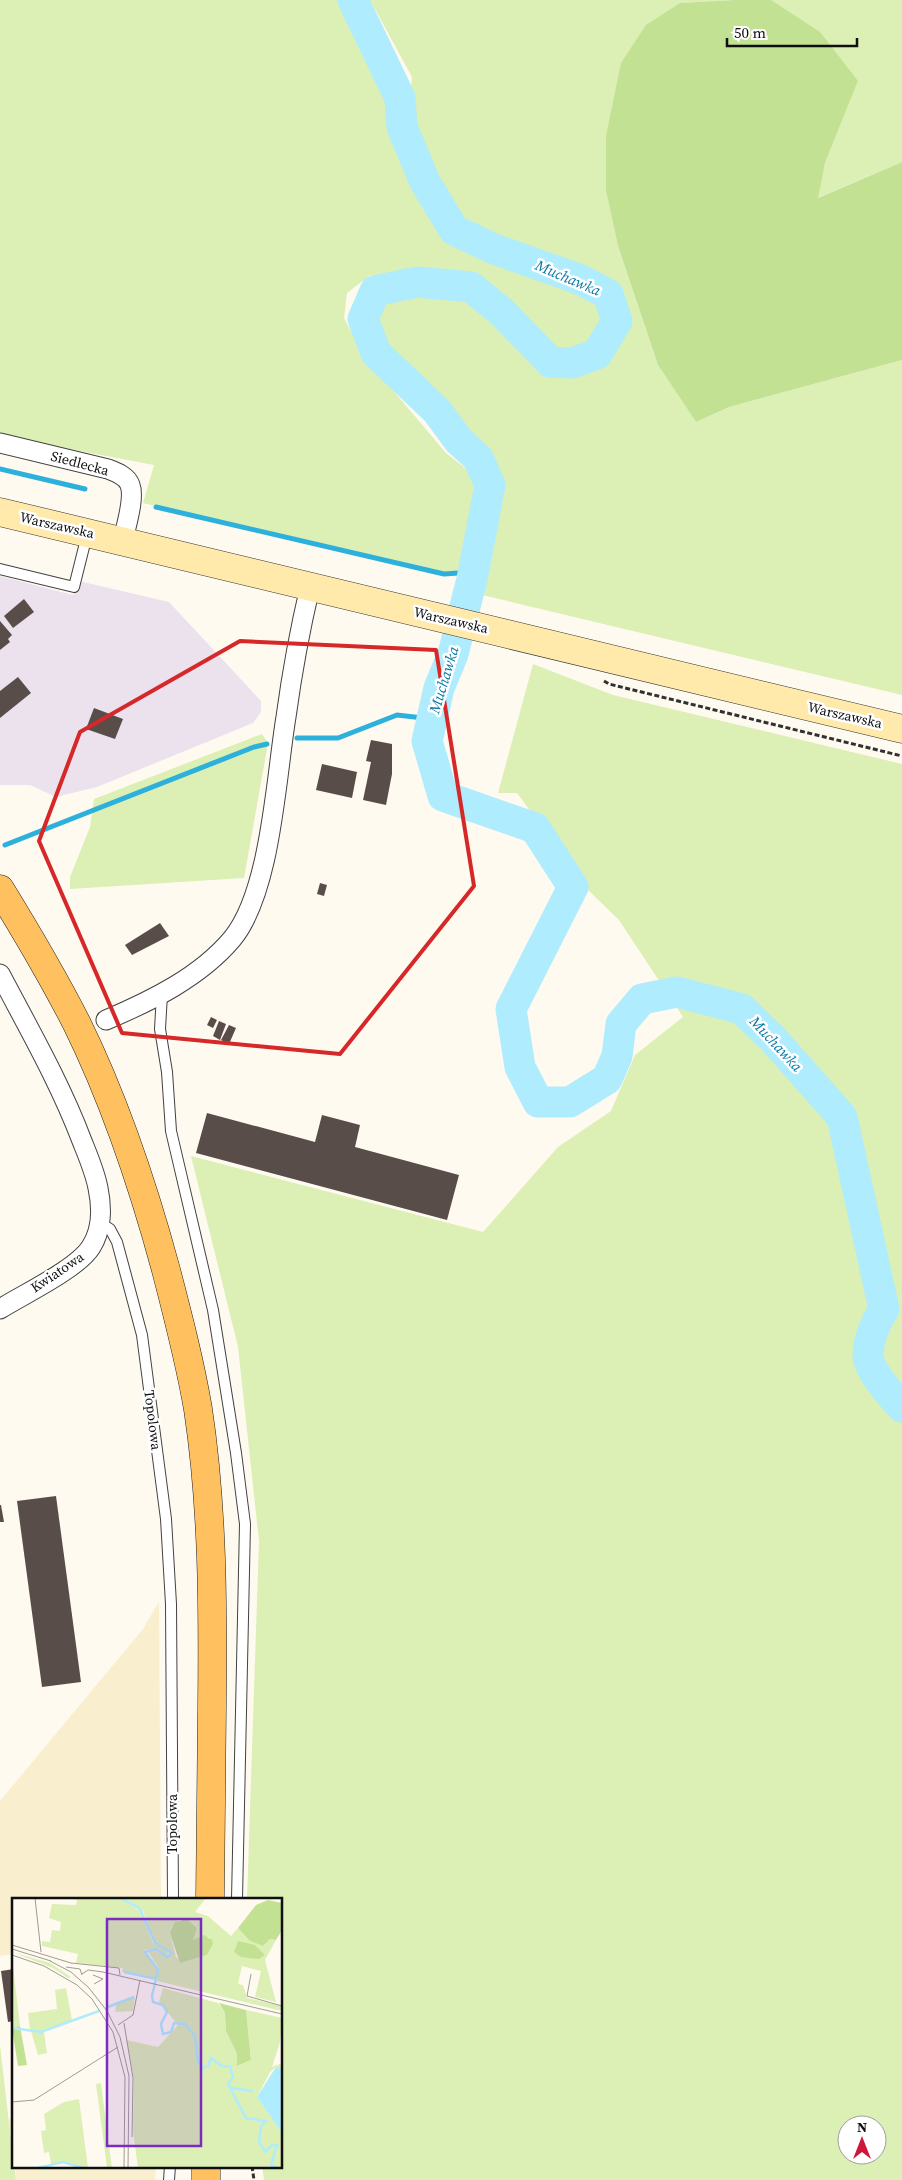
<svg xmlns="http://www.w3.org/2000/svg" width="902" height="2180" viewBox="0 0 902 2180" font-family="'Source Serif 4',serif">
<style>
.industrial{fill:#ebe2ee}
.farmland{fill:#f9eecd}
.green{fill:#dcefb5;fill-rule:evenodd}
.forest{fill:#c2e192}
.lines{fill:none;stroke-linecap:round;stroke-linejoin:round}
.stream{stroke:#2db1dc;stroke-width:5}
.river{stroke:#afecfd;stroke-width:31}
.building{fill:#594d4a}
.service-casing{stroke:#424242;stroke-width:12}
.minor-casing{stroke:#424242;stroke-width:21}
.secondary-casing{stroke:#313131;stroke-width:29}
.primary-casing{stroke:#202020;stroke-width:29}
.path{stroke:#313131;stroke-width:3;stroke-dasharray:5 2.5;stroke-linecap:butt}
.service{stroke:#fff;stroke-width:10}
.minor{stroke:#fff;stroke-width:19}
.secondary{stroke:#ffe9ab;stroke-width:28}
.primary{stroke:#ffc060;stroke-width:28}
.marked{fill:none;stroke:#d62828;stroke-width:4;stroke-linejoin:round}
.labels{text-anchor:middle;stroke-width:5;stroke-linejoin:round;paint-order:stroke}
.street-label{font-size:14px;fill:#0f0f0f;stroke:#fff}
.water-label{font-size:15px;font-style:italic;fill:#097aa7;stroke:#fff}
.inset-river{fill:none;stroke:#afecfd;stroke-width:2.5}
.inset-road{fill:none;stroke:#9f9c96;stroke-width:1}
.view{fill:#7b2cbf;fill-opacity:0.15;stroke:#7b2cbf;stroke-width:2.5}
.inset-edge{fill:none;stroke:#0f0f0f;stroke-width:2.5}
</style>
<rect width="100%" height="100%" fill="#fffaf0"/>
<!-- industrial -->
<path class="industrial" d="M0 576 73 595 79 581 169 602 261 701V712L253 723 97 787 56 797 30 785H0Z"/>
<!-- farmland -->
<g class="farmland">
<path d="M159 1602 161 1899H14V1954L0 1956V1801L143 1629Z"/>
<path d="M9 2119H14V2159Z"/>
<path d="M15 2166H156L155 2180H16Z"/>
</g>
<!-- green -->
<g class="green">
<path d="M0 0H342L396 105V128L437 227 458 241 490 256 579 284 605 305 608 319 600 337 590 353 568 358 549 354 524 324 488 287 445 275 415 273 369 276 347 293 344 318 364 356 446 453 468 470 479 492 466 572 444 574 143 503 154 465 0 436Z"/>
<path d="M370 0H734L680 3 606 136V191L618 246 658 365 696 422 729 407 902 360V695L478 594 497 481 488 459 459 423 380 343 378 299 406 290 457 292 508 330 543 366 573 373 606 359 623 321 609 290 595 279 481 238 458 226 408 126 412 77Z"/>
<path d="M771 0H902V162L817 198 825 163 858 81Z"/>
<path d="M533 664 613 695 902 764V2180H264L262 2166H281V1899H247L259 1541 238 1347 191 1156 483 1232 558 1147 611 1111 635 1055 683 1017 619 920 555 858 537 820 517 793H498ZM847 2125H877V2155H847Z"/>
<path d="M262 734 268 743 244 878 70 889V877L90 827 94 799Z"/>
<path d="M0 2045 14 2166 16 2180H0Z"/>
</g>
<!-- forest -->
<path class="forest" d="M734 0H771L820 32 858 81 825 163 818 198 902 162V360L729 407 696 422 658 365 618 246 606 191V136L621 63 646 25 680 3Z"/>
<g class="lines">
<!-- stream -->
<g class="stream">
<path d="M0 469 85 489"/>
<path d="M156 507 444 574 473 572"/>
<path d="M297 738H338L397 715 432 719"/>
<path d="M5 845 254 747 267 744"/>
</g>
<!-- river -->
<path class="river" d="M353 0 400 98 402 127 425 182 454 230 494 249 579 279 608 294 617 321 597 354 572 363 550 362 503 313 471 287 417 282 375 291 363 319 376 353 437 411 459 441 478 458 490 485 472 579 453 654 439 688 427 741 443 796 535 828 573 887 511 1009 520 1067 538 1102H570L607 1079 617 1056 621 1024 642 999 677 992 742 1009 773 1039 842 1117 884 1309C876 1322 868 1339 868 1356 869 1371 892 1396 902 1407"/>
</g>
<!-- building -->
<g class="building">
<path d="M24 599 34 612 13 628 4 616Z"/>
<path d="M0 621 12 635 8 639 10 642 0 650Z"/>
<path d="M18 677 31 693 0 718V691Z"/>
<path d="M94 708 123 719 115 739 86 729Z"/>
<path d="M371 740 392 744V774L386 805 363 800 371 762 366 761Z"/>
<path d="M322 764 357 772 352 798 316 790Z"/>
<path d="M320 883 327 885 324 896 317 894Z"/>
<path d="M160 923 169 936 132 955 125 945Z"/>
<path d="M211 1017 217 1020 213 1028 207 1025Z"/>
<path d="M219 1021 226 1024 220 1040 213 1036Z"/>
<path d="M229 1025 236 1028 229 1044 221 1040Z"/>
<path d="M207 1113 315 1142 322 1115 360 1125 355 1147 459 1175 447 1220 196 1153Z"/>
<path d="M56 1496 81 1682 42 1687 17 1501Z"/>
<path d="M0 1505H1L4 1522H0Z"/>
<path d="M14 1969V2021L8 2022 1 1971Z"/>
</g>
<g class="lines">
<!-- service casing -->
<g class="service-casing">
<g id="service">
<path d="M0 569 74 587 87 535"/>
<path d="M162 994 160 1029 167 1072 171 1131 213 1310 236 1453 245 1524 237 1899"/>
<path d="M99 1222 110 1229 117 1242 142 1335 166 1519 171 1604 173 1899"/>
<path d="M169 2180 170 2166"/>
</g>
</g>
<!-- minor casing -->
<g class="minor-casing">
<g id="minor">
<path d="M0 443 108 469C116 472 127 476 130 485 135 498 126 526 123 540"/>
<path d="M0 974C29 1029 60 1083 82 1141 88 1156 95 1172 98 1188 102 1207 102 1230 91 1247 77 1269 24 1294 0 1309"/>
<path d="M106 1020C151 1001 200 977 232 939 271 892 276 777 286 717 292 673 300 629 310 587"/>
</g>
</g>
<!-- secondary casing -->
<g class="secondary-casing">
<path id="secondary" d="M0 512 902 729"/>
</g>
<!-- primary casing -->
<g class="primary-casing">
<g id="primary">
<path d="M0 889C27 933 53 977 76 1022 115 1101 143 1185 166 1270 178 1316 190 1362 198 1409 213 1508 213 1609 212 1709 211 1772 211 1835 210 1899"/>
<path d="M206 2180V2166"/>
</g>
</g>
<!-- path -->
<g class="path">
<path d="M604 681 609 684 902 756"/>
<path d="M252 2166 254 2180"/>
</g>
<!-- service -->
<use href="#service" class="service"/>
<!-- minor -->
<use href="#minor" class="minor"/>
<!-- secondary -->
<use href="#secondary" class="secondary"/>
<!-- primary -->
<use href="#primary" class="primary"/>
</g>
<!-- marked area -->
<path class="marked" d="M240 641 436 650 474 886 340 1054 122 1033 39 841 80 732Z"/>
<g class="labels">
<!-- street labels -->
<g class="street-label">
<text transform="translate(80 463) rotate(15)" y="5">Siedlecka</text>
<text transform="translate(57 525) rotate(13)" y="5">Warszawska</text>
<text transform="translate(451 620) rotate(13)" y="5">Warszawska</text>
<text transform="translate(845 715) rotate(13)" y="5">Warszawska</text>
<text transform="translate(57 1272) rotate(-34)" y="5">Kwiatowa</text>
<text transform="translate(153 1420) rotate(83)" y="5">Topolowa</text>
<text transform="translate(172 1824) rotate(-90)" y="5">Topolowa</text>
</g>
<!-- water labels -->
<g class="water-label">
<text transform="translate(568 278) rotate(23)" y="5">Muchawka</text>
<text transform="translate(444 680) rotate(-73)" y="5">Muchawka</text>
<text transform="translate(776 1044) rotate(47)" y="5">Muchawka</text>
</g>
</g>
<!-- overview -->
<g transform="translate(12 1898)">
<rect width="270" height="270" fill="#fffaf0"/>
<path d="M59 0H108L128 13 141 45 158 53 154 58 146 51 132 52 145 72 144 81 110 74 111 70 64 65 66 56 30 48V43L38 44 40 32 48 33 49 24 37 20 40 6 64 7 65 2ZM112 0H194L183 14 196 18 219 38 226 30 238 43 251 48 258 41 264 42 253 62 264 104 243 99 249 73 230 68 226 86 231 87 235 100 270 108V113L145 83 147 71 135 52H143L155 60 160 55 143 45 131 13ZM175 21 185 30 180 42 197 39 201 46 195 57 171 64 164 59 158 35 166 22ZM0 54 38 65 59 79 56 80 41 70ZM1 68 8 128 0 131V69ZM54 90 60 122 29 133 18 132 16 115 45 111 43 92ZM151 90 206 105 213 115 214 133 225 156 226 168 239 162 234 112 270 120 268 144 260 169 268 166 270 171 264 169 258 174 245 199 270 235V270H126L121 233 122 182 115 142 146 149 166 127 147 104ZM123 99 121 113 103 114 105 104ZM19 133 32 134 35 155 26 157ZM89 185 94 225 100 270H95L84 186ZM67 201 76 270 51 264 39 266 37 254 32 255 29 233 34 232 32 216 52 204Z" fill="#dcefb5" fill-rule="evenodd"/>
<path d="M256 2 270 5V32L264 42 258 41 251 48 238 43 226 30 244 7ZM175 21 185 30 181 42 192 37 200 42 201 46 195 57 168 65 158 35 163 24ZM226 43 243 47 253 57 247 61 229 59 222 54ZM207 105 234 112 239 162 225 168V156L214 133 213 115ZM8 128 15 167 6 168 0 130Z" fill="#c2e192"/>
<path d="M264 169 270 171V235L245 199Z" fill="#afecfd"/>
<path class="inset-river" d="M109 0 128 11 143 45 160 55 155 59 144 51 133 54 146 72 140 98 141 104 151 107 155 114 149 126 151 136 159 134 162 125 173 126 183 138 186 163 190 170 196 168 199 160 210 168 218 169 221 179 216 186 234 220 254 223 249 228 247 243 253 254 260 247H265L259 267 265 270M112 74 145 81M96 109 122 99M0 130 29 134 87 113M219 190 241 193M26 270 51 264 71 270"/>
<path class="inset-road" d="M23 0 29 54M0 47 59 65 107 70 108 77M0 51 39 63M0 57 32 68 65 87 80 101 101 134 113 179 112 270M38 63 59 74 77 90 95 113 108 139 117 178 116 270M54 69 68 71 70 77M70 76 76 72 91 74 270 116M239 76 235 98 270 108M81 77 91 81 82 86M112 125 121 180 120 239M106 127 121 117 128 82M0 204 22 202 106 149"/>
<path class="view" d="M95 21H189V248H95Z"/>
<rect width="270" height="270" class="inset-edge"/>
</g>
<!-- north arrow -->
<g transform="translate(862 2140)"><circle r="24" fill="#ffffff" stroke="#9f9f9f"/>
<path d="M0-4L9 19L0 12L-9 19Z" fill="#cf173c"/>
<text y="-8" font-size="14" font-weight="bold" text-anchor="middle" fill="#0f0f0f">N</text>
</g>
<!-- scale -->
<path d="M727 38v8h130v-8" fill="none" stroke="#0f0f0f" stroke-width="2.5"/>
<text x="734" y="38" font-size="15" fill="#0f0f0f" stroke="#ffffff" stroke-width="4" paint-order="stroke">50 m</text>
</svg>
